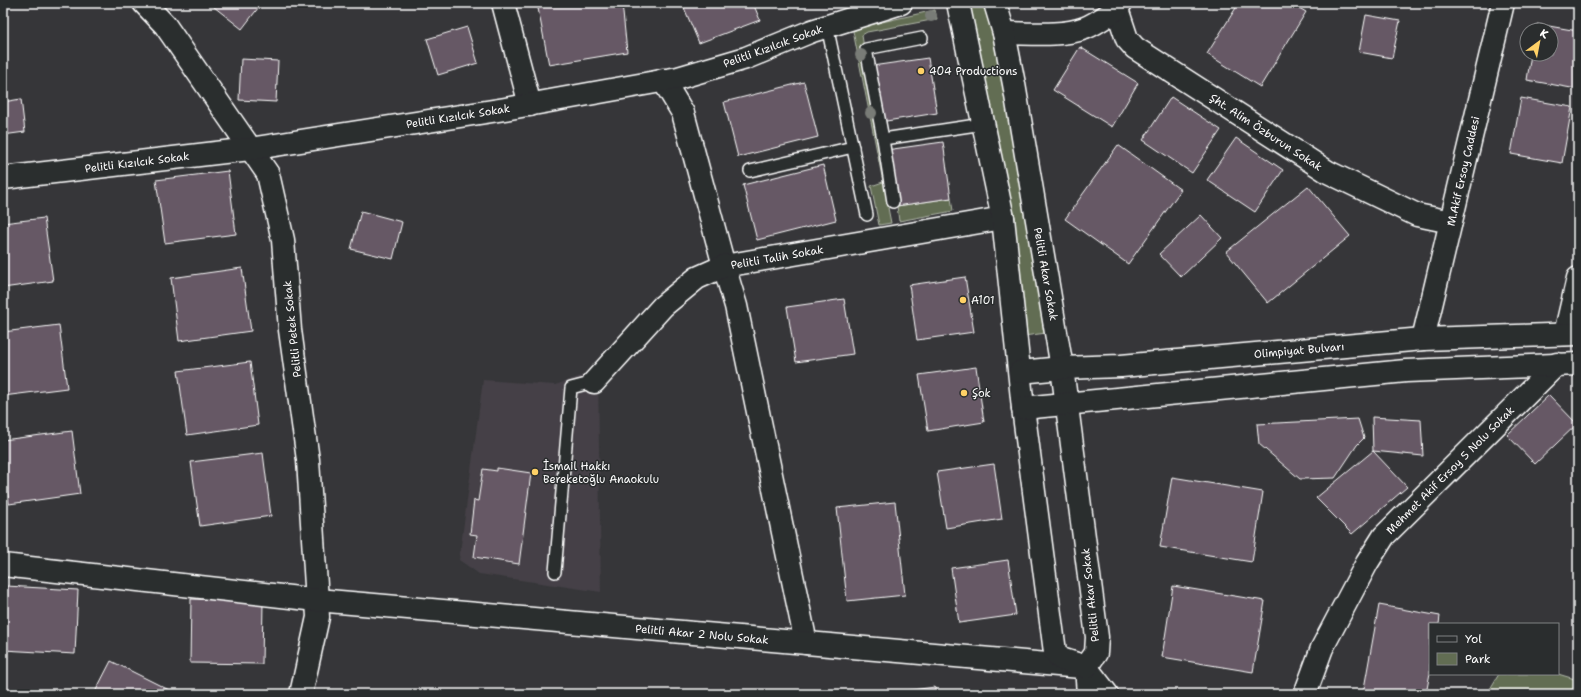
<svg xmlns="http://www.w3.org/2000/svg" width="1581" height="697" viewBox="0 0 1581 697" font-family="'Shantell Sans',sans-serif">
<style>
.built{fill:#444046}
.green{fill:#626d53;stroke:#b0b6a9}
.building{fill:#665865;stroke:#fff}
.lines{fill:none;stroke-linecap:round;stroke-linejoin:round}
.lane-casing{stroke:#fff;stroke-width:14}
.street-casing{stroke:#fff;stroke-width:25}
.secondary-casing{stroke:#fff;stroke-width:25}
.lane{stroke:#2a2d2e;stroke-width:11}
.street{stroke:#2a2d2e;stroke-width:22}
.secondary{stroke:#2a2d2e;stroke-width:22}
.tree{fill:#797c77}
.poi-dot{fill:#ffd166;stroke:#2a2d2e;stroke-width:1.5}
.labels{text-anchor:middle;stroke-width:3;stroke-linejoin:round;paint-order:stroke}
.street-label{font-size:11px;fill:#fff;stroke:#2a2d2e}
.poi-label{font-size:11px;fill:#fff;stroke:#2a2d2e;text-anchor:start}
</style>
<rect width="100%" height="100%" fill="#363639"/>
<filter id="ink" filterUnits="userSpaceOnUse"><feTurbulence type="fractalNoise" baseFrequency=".025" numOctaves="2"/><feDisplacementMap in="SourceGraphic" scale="8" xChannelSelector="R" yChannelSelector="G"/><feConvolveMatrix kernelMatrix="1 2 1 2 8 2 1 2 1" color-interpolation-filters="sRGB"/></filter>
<g filter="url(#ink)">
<!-- built -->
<path class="built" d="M598 370 601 592 479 574 459 560 483 380 555 385Z"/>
<!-- green -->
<g class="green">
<path d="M957 3H991L1054 332 1016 337Z"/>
<path d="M1040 3H1067L1040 7Z"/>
<path d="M935 10 937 19 867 32 862 35 875 123 892 207 888 208 891 223 879 225 871 186 883 182 853 31 869 25Z"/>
<path d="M951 198 953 211 899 221 897 206Z"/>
<path d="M1499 674H1558L1578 680V694H1487Z"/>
</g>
<!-- building -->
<g class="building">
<path d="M209 3H262L242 29Z"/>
<path d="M537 3H622L627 52 549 65Z"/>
<path d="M682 3H753L760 20 699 43Z"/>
<path d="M1239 3H1291L1306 12 1260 87 1207 54Z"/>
<path d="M1366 15 1400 21 1392 58 1359 52Z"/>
<path d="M1537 24 1578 31 1577 89 1527 80 1531 54H1551V30H1536Z"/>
<path d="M467 27 478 63 438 75 427 39Z"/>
<path d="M1080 47 1138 83 1112 127 1053 90Z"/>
<path d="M928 58 937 113 880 122 872 66Z"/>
<path d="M241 59 278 61 276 102 239 100Z"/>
<path d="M804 82 818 137 738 157 724 102Z"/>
<path d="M1171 97 1221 130 1192 173 1143 140Z"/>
<path d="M1521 98 1572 107 1562 163 1511 154Z"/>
<path d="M21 99 25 132 3 135V102Z"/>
<path d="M1236 138 1283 170 1255 212 1207 180Z"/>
<path d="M943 142 951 198 897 206 886 150Z"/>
<path d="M1118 145 1181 190 1128 264 1065 219Z"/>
<path d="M823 165 836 220 757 240 743 185Z"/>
<path d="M228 171 236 234 165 243 156 180Z"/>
<path d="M1308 186 1350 236 1268 303 1226 252Z"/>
<path d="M361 211 402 222 393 259 351 249Z"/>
<path d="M1201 215 1222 238 1181 277 1159 254Z"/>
<path d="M44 218 53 281 3 288V223Z"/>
<path d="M242 268 251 331 179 341 171 278Z"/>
<path d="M965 277 974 332 917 340 909 285Z"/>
<path d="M844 299 853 354 796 362 787 307Z"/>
<path d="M59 325 67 388 3 396V332Z"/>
<path d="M250 362 258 425 187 435 178 371Z"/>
<path d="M976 367 984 422 928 431 919 375Z"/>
<path d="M1549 395 1577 424 1535 464 1507 435Z"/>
<path d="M1372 417 1421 420 1423 456 1373 451Z"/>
<path d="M1358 419 1364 438 1357 445 1335 478 1300 479 1259 444 1257 424Z"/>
<path d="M72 431 80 494 9 504 3 461V440Z"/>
<path d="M1373 451 1407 487 1352 534 1316 498Z"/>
<path d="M263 453 271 516 200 526 191 462Z"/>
<path d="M994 464 1002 519 946 528 937 472Z"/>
<path d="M497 468 531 473 519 564 474 557 477 535 470 534 474 500 478 501 483 469 497 471Z"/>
<path d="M1172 477 1263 492 1252 562 1160 547Z"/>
<path d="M895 502 905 595 847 601 837 508Z"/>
<path d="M1008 560 1016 615 959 623 951 568Z"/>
<path d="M6 586 78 590 75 654 3 650Z"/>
<path d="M1173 586 1265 601 1253 672 1162 657Z"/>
<path d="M191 599 263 601 262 664 190 663Z"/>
<path d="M1379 605 1440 616 1439 624H1430V673L1426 694H1363Z"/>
<path d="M111 661 175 693V694H94Z"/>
<path d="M935 687 936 694H881Z"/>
</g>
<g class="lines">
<!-- lane casing -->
<g class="lane-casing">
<g id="lane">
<path d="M827 26 867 215"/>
<path d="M922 38 866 49 883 139 983 124"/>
<path d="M883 139 893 202"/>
<path d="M750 171 853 147"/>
<path d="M555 572 571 388 594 382"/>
</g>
</g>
<!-- street casing -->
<g class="street-casing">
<g id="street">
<path d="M144 3 165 25 268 174 283 240 290 330 308 460 318 617 301 694"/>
<path d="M503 3 530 105"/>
<path d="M1121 3 1117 9 1127 39 1135 48 1328 172 1417 215 1451 222"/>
<path d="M1004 33C1028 33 1061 37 1085 28 1096 24 1106 16 1117 9"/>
<path d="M663 80 683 113 724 266 736 306 806 643"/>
<path d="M3 178 250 149 505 109 678 78 746 58 812 31 901 3"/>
<path d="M1565 334 1578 278"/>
<path d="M1423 339 1503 3"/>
<path d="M594 382 663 306 697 278 724 266 1003 218"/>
<path d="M3 565 317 600 1081 667"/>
<path d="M1088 694 1086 667 1107 694"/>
<path d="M1305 694 1322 648 1367 563 1384 536 1557 364"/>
</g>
</g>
<!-- secondary casing -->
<g class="secondary-casing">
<g id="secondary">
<path d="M958 3 1003 218 1023 408 1055 652 1061 659 1086 667 1096 653 1097 637 1062 368 1014 84 1004 33 995 3"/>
<path d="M1020 372 1062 368 1121 366 1423 339 1578 334"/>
<path d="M1023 408 1406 371 1578 364"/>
</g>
</g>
<!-- lane -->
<use href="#lane" class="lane"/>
<!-- street -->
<use href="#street" class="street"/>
<!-- secondary -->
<use href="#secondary" class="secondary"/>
</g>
<!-- trees -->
<g class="tree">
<circle cx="931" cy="16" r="6"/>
<circle cx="861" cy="55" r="6"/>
<circle cx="871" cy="113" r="6"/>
</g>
</g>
<!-- markers -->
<g class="poi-dot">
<circle cx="921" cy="71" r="4"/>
<circle cx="963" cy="300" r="4"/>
<circle cx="964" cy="393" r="4"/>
<circle cx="535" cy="472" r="4"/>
</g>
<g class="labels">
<!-- street labels -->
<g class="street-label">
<text transform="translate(773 46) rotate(-20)" y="4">Pelitli Kızılcık Sokak</text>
<text transform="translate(458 116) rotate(-9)" y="4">Pelitli Kızılcık Sokak</text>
<text transform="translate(1266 132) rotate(33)" y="4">Şht. Alim Özburun Sokak</text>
<text transform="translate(137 162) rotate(-7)" y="4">Pelitli Kızılcık Sokak</text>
<text transform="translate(1463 171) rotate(-77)" y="4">M.Akif Ersoy Caddesi</text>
<text transform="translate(777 257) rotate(-10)" y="4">Pelitli Talih Sokak</text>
<text transform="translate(1046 274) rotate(80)" y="4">Pelitli Akar Sokak</text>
<text transform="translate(292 329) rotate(-96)" y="4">Pelitli Petek Sokak</text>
<text transform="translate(1299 350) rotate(-5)" y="4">Olimpiyat Bulvarı</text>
<text transform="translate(1450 470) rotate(-45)" y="4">Mehmet Akif Ersoy 5 Nolu Sokak</text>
<text transform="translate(1090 595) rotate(-96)" y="4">Pelitli Akar Sokak</text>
<text transform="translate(702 634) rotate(5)" y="4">Pelitli Akar 2 Nolu Sokak</text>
</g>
<!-- poi labels -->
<g class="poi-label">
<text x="929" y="75">404 Productions</text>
<text x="971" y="304">A101</text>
<text x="972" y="397">Şok</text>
<text x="543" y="470">İsmail Hakkı<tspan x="543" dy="13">Bereketoğlu Anaokulu</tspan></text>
</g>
</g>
<!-- margin -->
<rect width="1581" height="697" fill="none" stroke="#2a2d2e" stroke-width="16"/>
<rect x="8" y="8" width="1565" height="681" fill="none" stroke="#fff" stroke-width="1.5" filter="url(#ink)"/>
<!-- legend -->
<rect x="1429" y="623" width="130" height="52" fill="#2a2d2e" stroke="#7f8182"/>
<rect x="1437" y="636" width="20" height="6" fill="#2a2d2e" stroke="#7f8182"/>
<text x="1465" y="643" font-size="12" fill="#ffffff">Yol</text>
<rect x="1437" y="653" width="20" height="12" fill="#626d53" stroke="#7f8182"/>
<text x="1465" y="663" font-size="12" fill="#ffffff">Park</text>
<!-- north arrow -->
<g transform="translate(1539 42) rotate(32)"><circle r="19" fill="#2a2d2e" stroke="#7f8182"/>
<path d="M0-3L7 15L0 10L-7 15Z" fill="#ffd166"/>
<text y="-6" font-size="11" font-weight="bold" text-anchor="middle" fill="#ffffff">K</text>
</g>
</svg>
